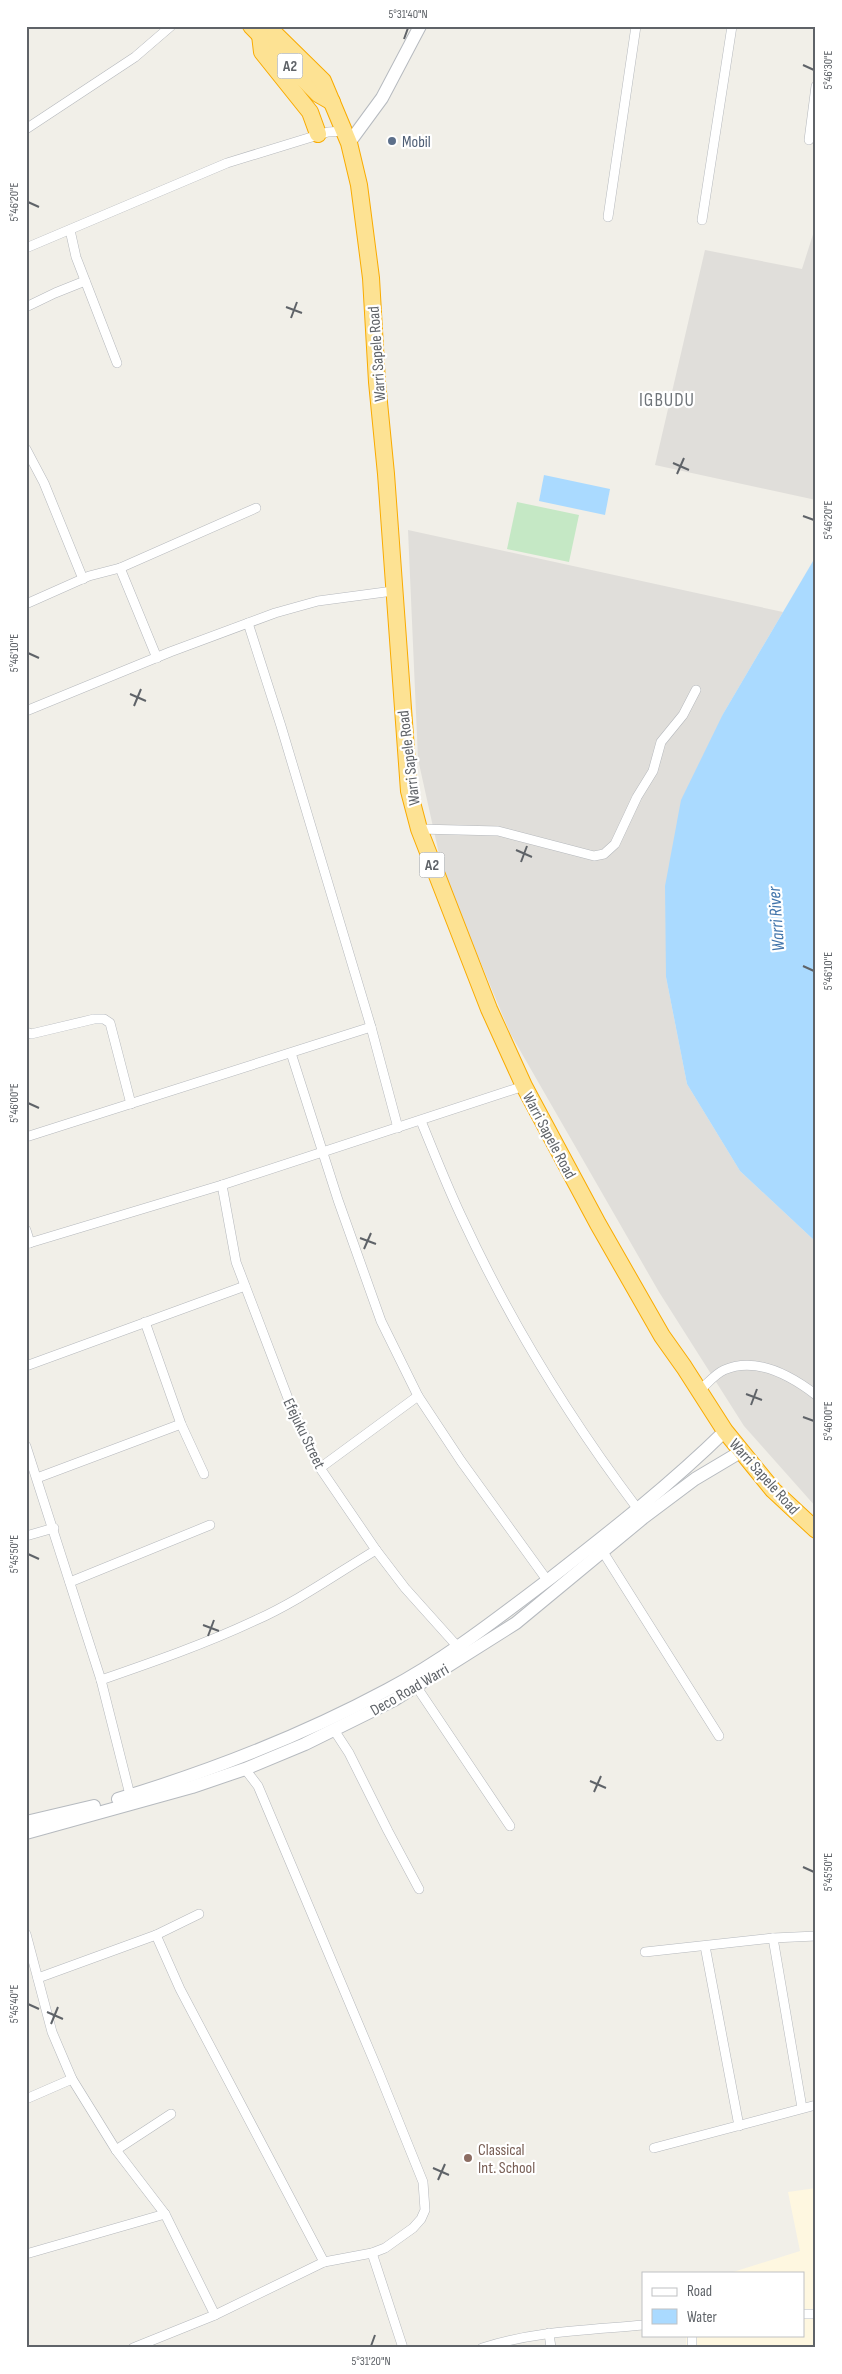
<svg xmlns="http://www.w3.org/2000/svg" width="842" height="2374" viewBox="0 0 842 2374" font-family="'Sofia Sans Condensed',sans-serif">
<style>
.commercial{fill:#fef7e0}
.industrial{fill:#e0deda}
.green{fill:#c5e8c5}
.water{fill:#aadaff}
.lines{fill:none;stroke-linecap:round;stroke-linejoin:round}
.street-casing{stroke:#b5b8bc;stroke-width:10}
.secondary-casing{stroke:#b6babf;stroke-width:14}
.highway-casing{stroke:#f9ab00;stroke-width:18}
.street{stroke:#fff;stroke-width:9}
.secondary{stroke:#fff;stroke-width:12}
.highway{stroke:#fde293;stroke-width:16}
.ticks{fill:none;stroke:#5f6368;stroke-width:2}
.service-dot{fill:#5c6f8a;stroke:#fff;stroke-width:2}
.education-dot{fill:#8d6e63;stroke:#fff;stroke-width:2}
.labels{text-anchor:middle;stroke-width:4.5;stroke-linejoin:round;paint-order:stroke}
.shield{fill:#fff;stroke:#8f9295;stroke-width:1}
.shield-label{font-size:15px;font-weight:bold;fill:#5f6368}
.service-label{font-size:16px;fill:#4e5e75;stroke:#fff;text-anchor:start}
.street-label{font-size:16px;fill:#5f6368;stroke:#fff}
.education-label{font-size:16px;fill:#785e54;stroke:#fff;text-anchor:start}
.water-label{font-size:18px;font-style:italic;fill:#4174aa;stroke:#fff}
.quarter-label{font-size:19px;letter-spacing:1px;fill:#70757a;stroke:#fff}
.neatline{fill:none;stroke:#5f6368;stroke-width:2}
.ticks-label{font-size:12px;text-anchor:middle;fill:#5f6368}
</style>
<rect width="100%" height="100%" fill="#f1efe8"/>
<!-- commercial -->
<path class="commercial" d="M816 2188V2348H686V2335H803V2273H730L800 2251 788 2192Z"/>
<!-- industrial -->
<g class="industrial">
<path d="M816 225V500L655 465 705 250 802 269Z"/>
<path d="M408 530 783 612 723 714 666 977 687 1084 740 1171 816 1242V1507L744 1426 659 1292 510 1033 443 872 418 759Z"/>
</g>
<!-- green -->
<path class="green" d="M517 502 579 515 569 562 507 549Z"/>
<!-- water -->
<g class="water">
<path d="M544 475 610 489 605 515 539 501Z"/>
<path d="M816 556V1242L740 1171 687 1084 666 977 665 886 681 800 723 714Z"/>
</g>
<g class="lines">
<!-- street casing -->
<g class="street-casing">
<g id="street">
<path d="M26 129 135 57 171 26"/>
<path d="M809 140 816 86"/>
<path d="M608 217 636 26"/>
<path d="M702 220 732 26"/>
<path d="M70 230 76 257 117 363"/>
<path d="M26 248 227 163 328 132 344 131"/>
<path d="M26 307 55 293 85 281"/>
<path d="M26 449 44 483 83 579"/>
<path d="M26 604 89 576 120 568"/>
<path d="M248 623 281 726 371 1027"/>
<path d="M157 658 120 568 256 508"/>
<path d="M26 711 170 652 275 613 318 601 393 591"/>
<path d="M419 829 498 831 594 856 604 854 615 844 637 797 653 771 661 742 683 715 696 690"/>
<path d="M26 1032 31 1034 94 1019H104L110 1023 131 1104"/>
<path d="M291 1053 338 1200 381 1321 418 1396 461 1461 547 1580"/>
<path d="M421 1121C435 1155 448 1189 464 1222 511 1323 570 1419 637 1508"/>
<path d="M26 1137 371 1027 398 1128"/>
<path d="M222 1185 236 1262 289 1401 320 1468 376 1550 405 1588 457 1646"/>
<path d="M26 1230 30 1243"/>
<path d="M26 1244 222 1185 524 1086"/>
<path d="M145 1322 181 1424 204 1474"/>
<path d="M26 1366 245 1286"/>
<path d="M700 1390C707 1384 715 1374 724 1370 756 1356 790 1375 816 1395"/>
<path d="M26 1446 101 1680 130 1795"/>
<path d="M320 1468 418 1396"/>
<path d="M37 1478 181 1424"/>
<path d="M26 1536 54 1528"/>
<path d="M603 1552 719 1736"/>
<path d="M70 1582 210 1525"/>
<path d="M101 1680C153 1662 205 1644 254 1621 297 1602 336 1574 376 1550"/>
<path d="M414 1683 510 1826"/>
<path d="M334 1730 349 1753 388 1831 419 1889"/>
<path d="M26 1934 52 2032 72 2079 116 2150 165 2214 215 2315"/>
<path d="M156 1935 199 1914"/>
<path d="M773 1938 802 2108"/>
<path d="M705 1946 739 2126"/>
<path d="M645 1952 773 1938 816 1936"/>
<path d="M38 1978 156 1935 180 1989 324 2262"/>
<path d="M26 2099 72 2079"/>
<path d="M654 2148 816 2105"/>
<path d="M116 2150 171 2114"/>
<path d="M372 2253 403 2348"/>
<path d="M26 2254 165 2214"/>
<path d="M803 2314H816"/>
<path d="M549 2333 551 2348"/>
<path d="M133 2348 215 2315 324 2262 372 2253 385 2248 413 2228 421 2219 425 2210 423 2182 379 2073 258 1786 245 1769"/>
<path d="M482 2348C534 2331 589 2330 643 2325"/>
<path d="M692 2348V2335"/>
</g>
</g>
<!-- secondary casing -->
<g class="secondary-casing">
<g id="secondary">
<path d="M349 143 382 98 420 26"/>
<path d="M118 1799C211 1771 301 1736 387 1690 446 1659 499 1617 552 1577 611 1531 671 1484 725 1431"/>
<path d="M26 1822 94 1806"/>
<path d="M26 1833 192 1787 245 1769 305 1744 394 1700 516 1623 643 1518 695 1479 742 1451"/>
</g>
</g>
<!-- highway casing -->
<g class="highway-casing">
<g id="highway">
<path d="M251 26 318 94 332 102"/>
<path d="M267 26 323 81 349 143 359 185 371 278 377 382 386 474 409 791 419 829 489 1009 524 1086 598 1224 662 1336 684 1367 725 1431 773 1490 816 1530"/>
<path d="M260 35 262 52 310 112 318 134"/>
</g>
</g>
<!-- street -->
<use href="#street" class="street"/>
<!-- secondary -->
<use href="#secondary" class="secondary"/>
<!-- highway -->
<use href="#highway" class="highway"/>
</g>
<!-- ticks -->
<path class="ticks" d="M404 39 408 28M803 65 814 70M28 202 39 207M286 307 302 313M291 318 297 302M673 463 689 470M677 474 684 458M803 516 814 520M28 653 39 658M130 694 146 701M134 706 141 689M516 850 532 857M521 862 527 846M803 966 814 971M28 1103 39 1108M360 1238 376 1244M364 1249 371 1233M746 1394 762 1400M751 1405 757 1389M803 1417 814 1421M28 1554 39 1559M203 1625 219 1631M208 1636 214 1620M590 1781 606 1788M594 1792 601 1776M803 1867 814 1872M28 2004 39 2009M47 2012 63 2019M51 2024 58 2007M433 2168 449 2175M438 2180 445 2164M371 2346 375 2335"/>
<!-- markers -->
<circle class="service-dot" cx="392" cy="141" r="5"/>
<circle class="education-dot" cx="468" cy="2158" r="5"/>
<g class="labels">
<!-- shield labels -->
<g class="shield">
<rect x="277.5" y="53.5" width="25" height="25" rx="4"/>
<rect x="419.5" y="852.5" width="25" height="25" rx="4"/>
</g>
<g class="shield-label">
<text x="290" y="71">A2</text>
<text x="432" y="870">A2</text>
</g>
<!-- service labels -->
<g class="service-label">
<text x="402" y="147">Mobil</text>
</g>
<!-- street labels -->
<g class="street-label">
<text transform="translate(376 354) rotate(-94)" y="6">Warri Sapele Road</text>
<text transform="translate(408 758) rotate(-97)" y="6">Warri Sapele Road</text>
<text transform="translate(550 1135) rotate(62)" y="6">Warri Sapele Road</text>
<text transform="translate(305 1433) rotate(64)" y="6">Efejuku Street</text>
<text transform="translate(765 1476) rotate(48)" y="6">Warri Sapele Road</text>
<text transform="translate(409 1689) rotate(-30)" y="6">Deco Road Warri</text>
</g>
<!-- education labels -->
<g class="education-label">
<text x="478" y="2155">Classical<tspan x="478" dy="18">Int. School</tspan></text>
</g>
<!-- water labels -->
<g class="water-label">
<text transform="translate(776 919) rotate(-94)" y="6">Warri River</text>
</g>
<!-- quarter labels -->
<g class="quarter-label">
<text x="667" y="406">IGBUDU</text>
</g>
</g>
<!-- border -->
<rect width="842" height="2374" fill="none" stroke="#ffffff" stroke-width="55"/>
<!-- legend -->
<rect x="642" y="2272" width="162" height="65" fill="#ffffff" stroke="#bfc1c3"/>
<rect x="652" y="2288" width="25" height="8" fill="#ffffff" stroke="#bfc1c3"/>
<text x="687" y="2296" font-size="15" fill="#5f6368">Road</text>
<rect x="652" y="2309" width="25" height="15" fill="#aadaff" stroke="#bfc1c3"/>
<text x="687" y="2322" font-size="15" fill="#5f6368">Water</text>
<rect x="28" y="28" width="786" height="2318" class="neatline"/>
<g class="ticks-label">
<text x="408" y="18">5°31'40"N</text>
<text transform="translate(828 70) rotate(-90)" y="4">5°46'30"E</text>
<text transform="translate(14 202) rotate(-90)" y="4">5°46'20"E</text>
<text transform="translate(828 520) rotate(-90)" y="4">5°46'20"E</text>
<text transform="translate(14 653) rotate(-90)" y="4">5°46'10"E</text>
<text transform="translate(828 971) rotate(-90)" y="4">5°46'10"E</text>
<text transform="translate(14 1103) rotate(-90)" y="4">5°46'00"E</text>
<text transform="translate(828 1421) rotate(-90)" y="4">5°46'00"E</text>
<text transform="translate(14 1554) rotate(-90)" y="4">5°45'50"E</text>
<text transform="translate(828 1872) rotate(-90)" y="4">5°45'50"E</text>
<text transform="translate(14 2004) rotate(-90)" y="4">5°45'40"E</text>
<text x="371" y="2365">5°31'20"N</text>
</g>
</svg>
